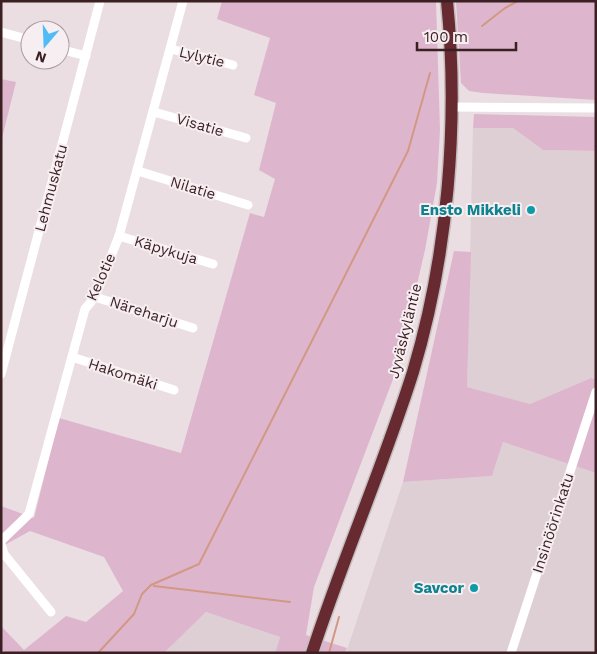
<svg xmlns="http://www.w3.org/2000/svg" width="597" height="654" viewBox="0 0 597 654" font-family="'Work Sans',sans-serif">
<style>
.built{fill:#decfd4}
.green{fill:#ddb6ce}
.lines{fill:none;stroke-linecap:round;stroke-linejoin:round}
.stream{stroke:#d29883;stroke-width:2}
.highway-casing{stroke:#c4bcbd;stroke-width:15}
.minor{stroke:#fff;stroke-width:9}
.highway{stroke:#672a30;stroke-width:12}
.culture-dot{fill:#0f9aa8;stroke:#f7eef2;stroke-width:2}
.labels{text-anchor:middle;stroke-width:4;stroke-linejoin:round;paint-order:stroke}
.street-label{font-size:15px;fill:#3a1f23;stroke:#f7eef2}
.culture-label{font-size:15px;font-weight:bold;fill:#0d838f;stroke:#f7eef2;text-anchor:end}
</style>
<rect width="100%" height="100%" fill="#eadee2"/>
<!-- built -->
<g class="built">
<path d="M473 128H513L543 150 596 151V379L591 378 530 404 467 387Z"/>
<path d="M503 442 596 473V653H346L403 482 492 476Z"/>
<path d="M206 612 280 637 275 653H164Z"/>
</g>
<!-- green -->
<g class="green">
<path d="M222 1H436L440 130 437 183 425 250 398 366 314 587 306 635 347 648 345 653H275L280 637 206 612 164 653H6L1 649V626L24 650 66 616 86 622 123 591 104 557 30 531 1 547V506L34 518 59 418 181 453 250 213 264 217 275 179 259 170 276 103 254 95 270 38 217 19Z"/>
<path d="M456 1H596V100L483 93 469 91 461 83Z"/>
<path d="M1 79 16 82 1 142Z"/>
<path d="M474 114 596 117V151L543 150 513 128H473Z"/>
<path d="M454 251 471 252 467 387 530 404 591 378 596 379V473L503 442 492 476 403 482Z"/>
</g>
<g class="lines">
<!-- stream -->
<g class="stream">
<path d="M482 26 505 8 518 1"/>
<path d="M154 586 290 602"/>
<path d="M98 653 134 614 142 594 151 585 199 564 408 151 430 73"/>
<path d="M329 653 339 617"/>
</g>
<!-- highway casing -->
<g class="highway-casing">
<path id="highway" d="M312 653C343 558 383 467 413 372 448 255 459 122 447 1"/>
</g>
<!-- minor -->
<g class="minor">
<path d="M1 32 30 40"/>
<path d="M60 49 86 56"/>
<path d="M171 49 233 65"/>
<path d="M451 107 596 108"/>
<path d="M154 112 246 138"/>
<path d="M138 171 248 205"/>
<path d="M119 236 213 264"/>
<path d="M95 297 193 328"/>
<path d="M72 357 174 390"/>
<path d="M1 374 100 1"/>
<path d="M1 541 29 514 85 309 95 297 119 236 183 1"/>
<path d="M1 544 4 554 51 612"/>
<path d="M511 653 596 392"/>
</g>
<!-- highway -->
<use href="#highway" class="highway"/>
</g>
<!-- markers -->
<g class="culture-dot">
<circle cx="531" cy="210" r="5"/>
<circle cx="474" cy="588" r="5"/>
</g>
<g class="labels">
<!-- street labels -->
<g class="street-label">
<text transform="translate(202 57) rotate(14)" y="5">Lylytie</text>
<text transform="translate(200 125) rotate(16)" y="5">Visatie</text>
<text transform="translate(51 188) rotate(-75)" y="5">Lehmuskatu</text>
<text transform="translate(193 188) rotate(17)" y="5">Nilatie</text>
<text transform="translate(166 250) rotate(17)" y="5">Käpykuja</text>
<text transform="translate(101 277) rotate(-66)" y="5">Kelotie</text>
<text transform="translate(144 312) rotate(18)" y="5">Näreharju</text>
<text transform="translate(405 331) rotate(-76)" y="5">Jyväskyläntie</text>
<text transform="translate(123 374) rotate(18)" y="5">Hakomäki</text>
<text transform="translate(553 523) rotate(-72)" y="5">Insinöörinkatu</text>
</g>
<!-- culture labels -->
<g class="culture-label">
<text x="521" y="215">Ensto Mikkeli</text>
<text x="464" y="593">Savcor</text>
</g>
</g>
<!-- border -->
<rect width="597" height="654" fill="none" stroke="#3a1f23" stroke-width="5"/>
<!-- north arrow -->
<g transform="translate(45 45) rotate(199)"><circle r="24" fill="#f7eef2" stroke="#ab9b9f"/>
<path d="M0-4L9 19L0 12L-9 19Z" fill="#50bcf6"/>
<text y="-8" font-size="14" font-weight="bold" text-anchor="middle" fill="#3a1f23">N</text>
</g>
<!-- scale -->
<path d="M417 42v8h99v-8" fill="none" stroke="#3a1f23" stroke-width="2.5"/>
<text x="424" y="42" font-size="15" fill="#3a1f23" stroke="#f7eef2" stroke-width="4" paint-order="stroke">100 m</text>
</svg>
